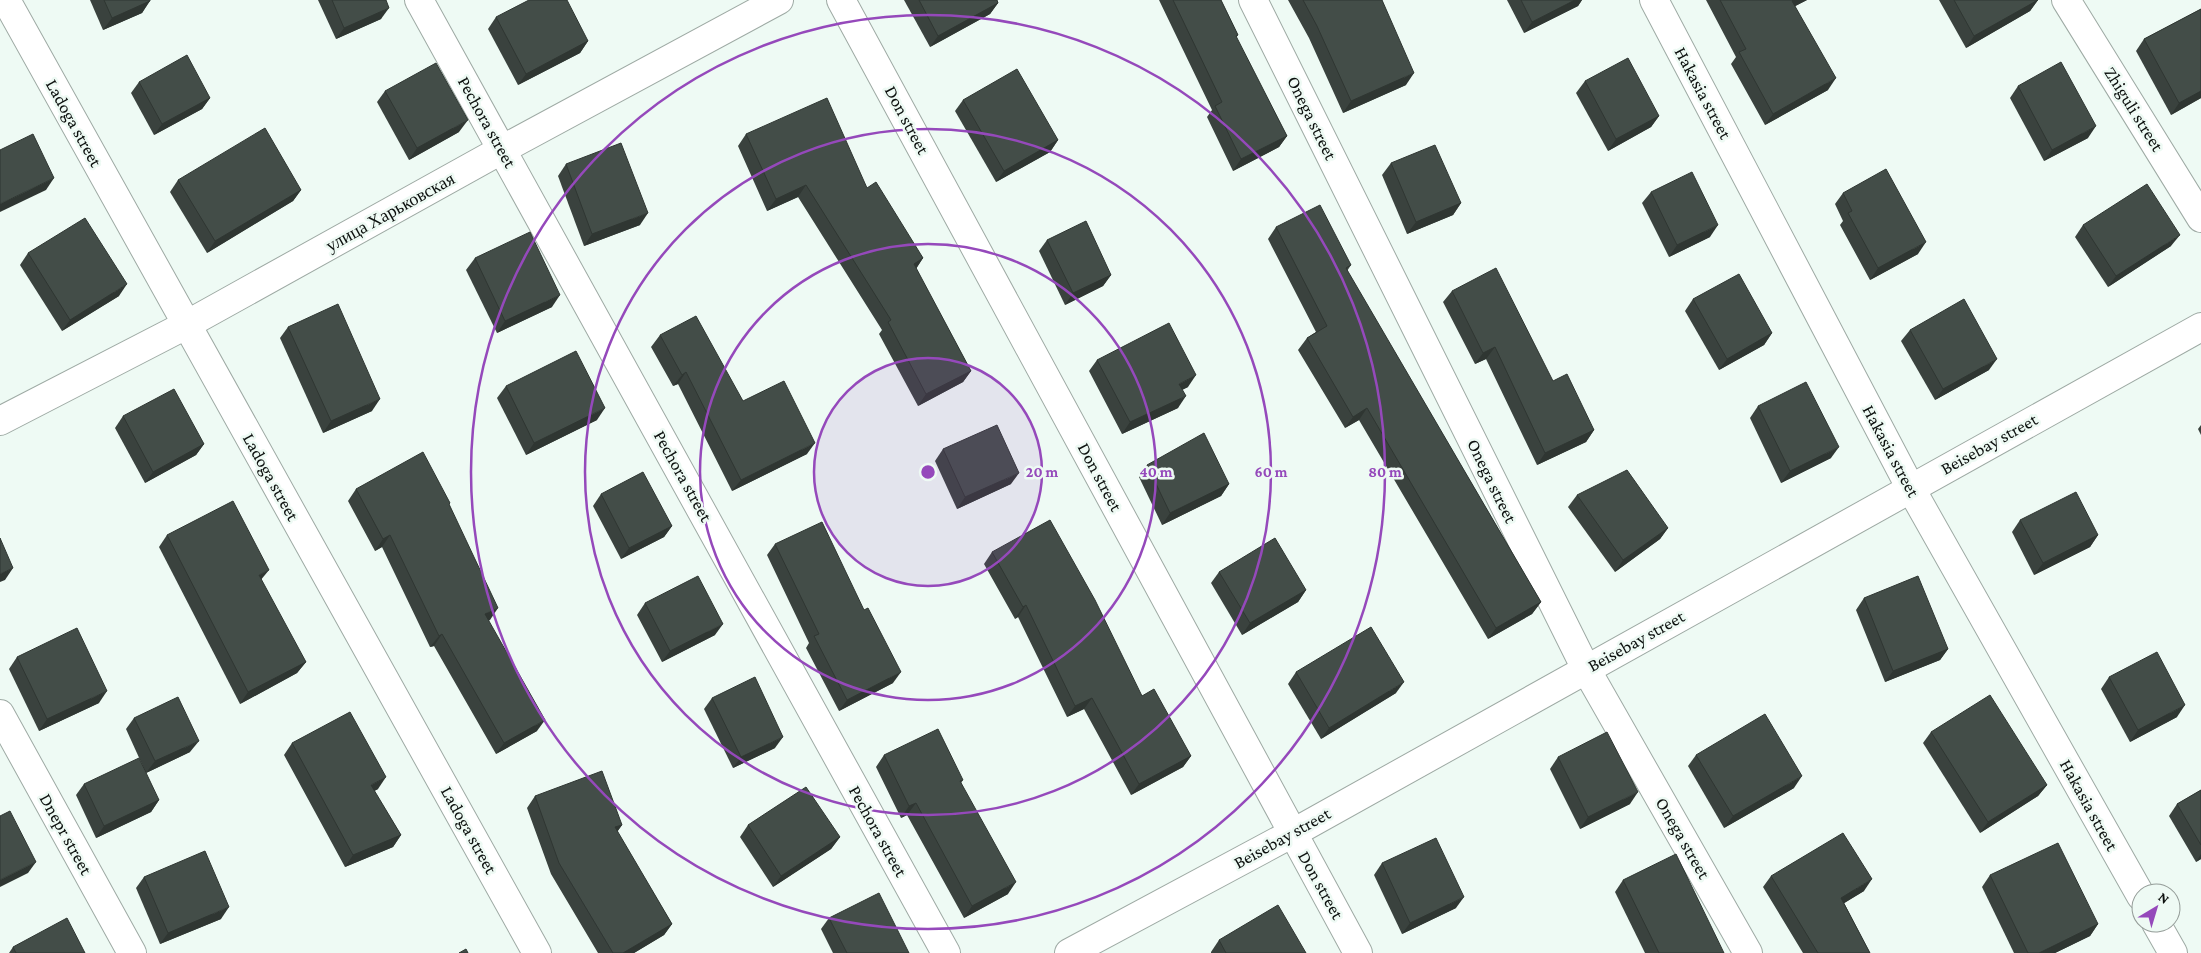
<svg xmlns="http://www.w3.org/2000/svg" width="2201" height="953" viewBox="0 0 2201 953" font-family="'Crimson Pro',serif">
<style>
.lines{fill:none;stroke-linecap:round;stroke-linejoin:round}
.minor-casing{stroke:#9eaaa4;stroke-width:30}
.minor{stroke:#fff;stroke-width:28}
.wall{fill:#3a423e}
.shaded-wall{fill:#2f3632}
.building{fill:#434d48;stroke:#2f3632}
.ring{fill:none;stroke:#9549bb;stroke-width:2.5}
.labels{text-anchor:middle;stroke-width:5;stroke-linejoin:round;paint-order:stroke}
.street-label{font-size:18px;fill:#0c100e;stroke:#eefaf4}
.centre{fill:#9549bb;stroke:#eefaf4;stroke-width:2.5}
.ring-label{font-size:15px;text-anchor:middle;font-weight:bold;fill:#9549bb;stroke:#eefaf4;stroke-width:5;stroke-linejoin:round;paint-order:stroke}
</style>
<rect width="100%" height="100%" fill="#eefaf4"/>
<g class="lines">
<!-- minor casing -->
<g class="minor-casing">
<g id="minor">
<path d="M6 0 537 953"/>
<path d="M419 0 946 953"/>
<path d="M841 0 1358 953"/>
<path d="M1253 0 1586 669 1748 953"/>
<path d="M1654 0 1910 487 2141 896"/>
<path d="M2066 0 2201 218"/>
<path d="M0 421 186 325 503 149 779 0"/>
<path d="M0 714 132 953"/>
<path d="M2156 923 2173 953"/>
<path d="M1069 953 1293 833 2201 327"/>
</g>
</g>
<!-- minor -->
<use href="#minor" class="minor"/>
</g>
<!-- wall -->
<g class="wall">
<path d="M90 0H150L142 13 103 30Z"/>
<path d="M318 0H386L381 19 336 39Z"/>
<path d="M904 0H997L998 3 990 14 930 47Z"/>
<path d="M1159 0H1221L1238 35 1236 38 1287 136 1279 147 1233 171 1207 117 1212 110Z"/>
<path d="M1288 0H1382L1406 85 1343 113 1309 38Z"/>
<path d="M1507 0H1582L1578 6 1524 33Z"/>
<path d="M1706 0H1807L1795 6 1828 90 1765 125 1731 64 1736 57Z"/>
<path d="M1939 0H2038L2030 11 1966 48Z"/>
<path d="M2201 9V98L2171 115 2136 51 2144 39Z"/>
<path d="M496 17 588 41 580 53 518 85 488 29Z"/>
<path d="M1585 81 1659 116 1651 127 1608 151 1576 93Z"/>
<path d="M139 82 210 98 202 109 154 135 131 93Z"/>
<path d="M2018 86 2088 138 2044 161 2010 98Z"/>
<path d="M385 91 459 132 409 160 377 102Z"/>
<path d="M963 100 1058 140 1050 152 996 182 955 111Z"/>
<path d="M746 134 867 188 923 258 916 269 971 371 963 382 918 406 879 334 882 330 798 197 767 211 738 146Z"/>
<path d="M1391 163 1461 203 1453 215 1407 234 1382 175Z"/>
<path d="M566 164 640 225 584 246 558 176Z"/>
<path d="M178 180 301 190 293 201 207 253 170 192Z"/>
<path d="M1651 192 1710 237 1669 257 1642 203Z"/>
<path d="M1843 193 1918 254 1870 280 1840 225 1843 221 1835 204Z"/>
<path d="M2083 225 2171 246 2108 287 2075 237Z"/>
<path d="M1276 227 1351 265 1347 271 1541 602 1532 614 1488 639 1359 420 1345 428 1298 350 1307 338 1316 332 1268 239Z"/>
<path d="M1047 240 1111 275 1103 286 1065 305 1039 251Z"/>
<path d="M28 253 119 296 62 331 20 265Z"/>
<path d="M475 258 552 307 497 333 466 270Z"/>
<path d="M1452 291 1553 381 1594 430 1586 442 1537 465 1486 359 1475 364 1443 302Z"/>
<path d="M1693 299 1772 333 1764 345 1719 370 1685 311Z"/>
<path d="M288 327 372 411 323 433 280 338Z"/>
<path d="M1910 330 1989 370 1935 400 1901 341Z"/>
<path d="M660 335 743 401 807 454 732 491 678 384 673 386 651 347Z"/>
<path d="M1097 360 1188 387 1182 390 1178 408 1122 434 1089 371Z"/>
<path d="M506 386 597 420 526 455 497 398Z"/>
<path d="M1758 406 1831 458 1781 483 1750 418Z"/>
<path d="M123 416 204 444 196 455 145 483 115 428Z"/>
<path d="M2201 425V435L2198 429Z"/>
<path d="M943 449 1011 484 957 509 935 461Z"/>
<path d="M1147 465 1229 484 1221 496 1162 525 1139 477Z"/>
<path d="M356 489 450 503 449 504 490 620H488L537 731 496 754 434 646 430 647 382 547 375 551 348 501Z"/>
<path d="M601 494 672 526 664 537 621 559 593 506Z"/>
<path d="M1577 495 1668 528 1660 539 1615 572 1568 507Z"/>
<path d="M2020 520 2098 535 2090 547 2034 575 2012 532Z"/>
<path d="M167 535 306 662 297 673 240 704 159 547Z"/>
<path d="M775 544 893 683 839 711 806 648 809 643 767 555Z"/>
<path d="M992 552 1142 696 1191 756 1183 767 1131 795 1084 709 1067 717 1018 617 1015 619 984 564Z"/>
<path d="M1219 572 1306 590 1298 602 1242 635 1211 583Z"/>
<path d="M1864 598 1948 649 1940 660 1885 682 1856 610Z"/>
<path d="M645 603 715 635 662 662 637 615Z"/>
<path d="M17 657 99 703 39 731 9 669Z"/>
<path d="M1296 672 1396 693 1321 739 1288 684Z"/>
<path d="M2109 677 2177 717 2130 742 2101 689Z"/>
<path d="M712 698 775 748 733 768 704 709Z"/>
<path d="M134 718 190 752 146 773 126 729Z"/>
<path d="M1931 732 2047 785 2038 796 1980 833 1923 743Z"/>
<path d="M292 743 378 789 374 791 401 835 393 847 345 867 284 755Z"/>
<path d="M884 755 963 780 961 783 1008 894 964 918 907 815 901 818 876 767Z"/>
<path d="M1696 755 1794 788 1724 828 1688 766Z"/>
<path d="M1558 757 1630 804 1580 829 1550 769Z"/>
<path d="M84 784 159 800 151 812 96 838 76 795Z"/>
<path d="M2201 790V859L2196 862 2169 816 2177 804Z"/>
<path d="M535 796 622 825 617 832 672 924 664 935 634 953H598L551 874 527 808Z"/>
<path d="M748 825 840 837 831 849 773 887 740 837Z"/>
<path d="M1382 863 1456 908 1402 934 1374 875Z"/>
<path d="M1990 875 2098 924 2090 936 2055 953H2014L1982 887Z"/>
<path d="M1771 876 1864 891 1844 903 1870 953H1803L1763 887Z"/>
<path d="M144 877 221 919 160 944 136 888Z"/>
<path d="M1623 880 1724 953H1645L1615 892Z"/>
<path d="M829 918 909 953H833L821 929Z"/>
<path d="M1219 940 1306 953H1211V952Z"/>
<path d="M13 947 85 953H9Z"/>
</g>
<!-- shaded-wall -->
<g class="shaded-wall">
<path d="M1575 0H1582L1578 6 1524 33 1532 22Z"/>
<path d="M1793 0H1807L1784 12 1792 1Z"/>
<path d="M2038 0 2030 11 1966 48 1974 36Z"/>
<path d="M150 1 142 13 103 30 112 18Z"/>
<path d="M998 3 990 14 930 47 938 36Z"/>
<path d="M389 8 381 19 336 39 344 28Z"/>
<path d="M588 41 580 53 518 85 526 74Z"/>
<path d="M1414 73 1406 85 1343 113 1351 101Z"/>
<path d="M1836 78 1828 90 1765 125 1773 114Z"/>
<path d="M2201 91V98L2171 115 2179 103Z"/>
<path d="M210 98 202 109 154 135 162 124Z"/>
<path d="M1659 116 1651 127 1608 151 1616 139Z"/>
<path d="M468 120 459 132 409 160 417 148Z"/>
<path d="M2096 126 2088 138 2044 161 2052 150Z"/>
<path d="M1287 136 1279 147 1233 171 1241 159Z"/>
<path d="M1058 140 1050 152 996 182 1004 171Z"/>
<path d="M54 178 46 190 0 212V204Z"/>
<path d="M806 185 798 197 767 211 776 199Z"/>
<path d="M301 190 293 201 207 253 215 241Z"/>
<path d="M1461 203 1453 215 1407 234 1416 222Z"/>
<path d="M648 213 640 225 584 246 592 234Z"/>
<path d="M1718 225 1710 237 1669 257 1677 245Z"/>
<path d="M2180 235 2171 246 2108 287 2116 276Z"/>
<path d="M1926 242 1918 254 1870 280 1878 268Z"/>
<path d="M923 258 915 270 914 264Z"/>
<path d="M1111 275 1103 286 1065 305 1073 293Z"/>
<path d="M127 284 119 296 62 331 70 320Z"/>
<path d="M560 295 552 307 497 333 505 321Z"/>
<path d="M1772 333 1764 345 1719 370 1727 359Z"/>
<path d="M1495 347 1486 359 1475 364 1483 353Z"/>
<path d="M1997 359 1989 370 1935 400 1943 389Z"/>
<path d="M971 371 963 382 918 406 926 394Z"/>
<path d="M686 372 678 384 673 386 682 375Z"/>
<path d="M1196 375 1188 387 1171 395 1179 384Z"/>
<path d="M1186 396 1178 408 1122 434 1130 422Z"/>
<path d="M380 399 372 411 323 433 331 421Z"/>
<path d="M605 408 597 420 526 455 534 443Z"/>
<path d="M1367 408 1359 420 1345 428 1353 417Z"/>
<path d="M1594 430 1586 442 1537 465 1545 453Z"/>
<path d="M815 443 807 454 732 491 741 480Z"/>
<path d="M204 444 196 455 145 483 153 472Z"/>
<path d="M1839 447 1831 458 1781 483 1790 471Z"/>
<path d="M1019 473 1011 484 957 509 965 497Z"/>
<path d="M1229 484 1221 496 1162 525 1170 513Z"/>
<path d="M672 526 664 537 621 559 629 548Z"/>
<path d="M1668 528 1660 539 1615 572 1623 560Z"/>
<path d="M390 535 382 547 375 551 383 539Z"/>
<path d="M2098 535 2090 547 2034 575 2043 563Z"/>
<path d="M13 568 5 580 0 582V574Z"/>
<path d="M269 570 260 581 259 575Z"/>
<path d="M1306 590 1298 602 1242 635 1250 623Z"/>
<path d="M1541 602 1532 614 1488 639 1496 628Z"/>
<path d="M1026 605 1018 617 1015 619 1023 607Z"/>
<path d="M498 608 490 620 477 626 485 614Z"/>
<path d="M723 624 715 635 662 662 670 651Z"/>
<path d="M442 634 434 646 430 647 439 636Z"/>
<path d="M1948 649 1940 660 1885 682 1893 671Z"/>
<path d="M306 662 297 673 240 704 248 692Z"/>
<path d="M901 672 893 683 839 711 847 700Z"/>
<path d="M1404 682 1396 693 1321 739 1329 728Z"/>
<path d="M107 691 99 703 39 731 47 719Z"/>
<path d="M1092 698 1084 709 1067 717 1075 706Z"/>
<path d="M2185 705 2177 717 2130 742 2138 730Z"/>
<path d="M545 720 537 731 496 754 504 743Z"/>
<path d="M783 737 775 748 733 768 741 757Z"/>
<path d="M199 741 190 752 146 773 155 761Z"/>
<path d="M1191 756 1183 767 1131 795 1139 784Z"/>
<path d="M1802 776 1794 788 1724 828 1733 816Z"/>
<path d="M386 777 378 789 363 797 371 785Z"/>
<path d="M2047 785 2038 796 1980 833 1988 822Z"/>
<path d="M1638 792 1630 804 1580 829 1588 817Z"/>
<path d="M159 800 151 812 96 838 104 826Z"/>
<path d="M916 803 907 815 901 818 909 806Z"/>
<path d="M622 825 614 836 615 827Z"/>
<path d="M401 835 393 847 345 867 353 855Z"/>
<path d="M840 837 831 849 773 887 781 876Z"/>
<path d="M2201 854V859L2196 862Z"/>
<path d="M36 862 28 873 0 887V880Z"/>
<path d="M1872 879 1864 891 1833 910 1841 898Z"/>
<path d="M1016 882 1008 894 964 918 972 906Z"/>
<path d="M1464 897 1456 908 1402 934 1410 923Z"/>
<path d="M229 907 221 919 160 944 168 933Z"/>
<path d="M672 924 664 935 634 953H623Z"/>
<path d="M2098 924 2090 936 2055 953H2039Z"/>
</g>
<!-- building -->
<g class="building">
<path d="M104 0H150V1L112 18Z"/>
<path d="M332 0H386L389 8 344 28Z"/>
<path d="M529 0H567L588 41 526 74 496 17Z"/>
<path d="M919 0H997L998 3 938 36Z"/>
<path d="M1173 0H1221L1238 35 1236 36 1287 136 1241 159 1215 106 1222 102Z"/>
<path d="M1303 0H1382L1414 73 1351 101 1317 26Z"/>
<path d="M1521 0H1575L1532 22Z"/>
<path d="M1720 0H1793L1792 1 1836 78 1773 114 1739 52 1746 49Z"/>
<path d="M1954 0H2038L1974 36Z"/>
<path d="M2201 9V91L2179 103 2144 39Z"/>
<path d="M187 55 210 98 162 124 139 82Z"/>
<path d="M1628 58 1659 116 1616 139 1585 81Z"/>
<path d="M2061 62 2096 126 2052 150 2018 86Z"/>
<path d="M436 63 468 120 417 148 385 91Z"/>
<path d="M1017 69 1058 140 1004 171 963 100Z"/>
<path d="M827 98 867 188 876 182 923 258 914 264 971 371 926 394 888 322 891 320 806 185 776 199 746 134Z"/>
<path d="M265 128 301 190 215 241 178 180Z"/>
<path d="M33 134 54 178 0 204V150Z"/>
<path d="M621 143 648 213 592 234 566 164Z"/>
<path d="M1435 145 1461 203 1416 222 1391 163Z"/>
<path d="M1886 169 1926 242 1878 268 1848 213 1852 211 1843 193Z"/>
<path d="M1692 172 1718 225 1677 245 1651 192Z"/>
<path d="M2147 184 2180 235 2116 276 2083 225Z"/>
<path d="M1320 205 1351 265 1346 268 1541 602 1496 628 1367 408 1353 417 1307 338 1327 326 1276 227Z"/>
<path d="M85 218 127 284 70 320 28 253Z"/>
<path d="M1086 221 1111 275 1073 293 1047 240Z"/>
<path d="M530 232 560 295 505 321 475 258Z"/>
<path d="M1496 268 1553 381 1567 374 1594 430 1545 453 1495 347 1483 353 1452 291Z"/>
<path d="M1739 274 1772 333 1727 359 1693 299Z"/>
<path d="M1964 299 1997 359 1943 389 1910 330Z"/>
<path d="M338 304 380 399 331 421 288 327Z"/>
<path d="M696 316 743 401 784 381 815 443 741 480 686 372 682 375 660 335Z"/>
<path d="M1169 323 1196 375 1179 384 1186 396 1130 422 1097 360Z"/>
<path d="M576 351 605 408 534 443 506 386Z"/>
<path d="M1806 382 1839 447 1790 471 1758 406Z"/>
<path d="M174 389 204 444 153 472 123 416Z"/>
<path d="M997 425 1019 473 965 497 943 449Z"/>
<path d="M1204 433 1229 484 1170 513 1147 465Z"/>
<path d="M423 452 450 503 449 504 498 608 485 614 545 720 504 743 442 634 439 636 390 535 383 539 356 489Z"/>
<path d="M1627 470 1668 528 1623 560 1577 495Z"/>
<path d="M643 472 672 526 629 548 601 494Z"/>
<path d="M2076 492 2098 535 2043 563 2020 520Z"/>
<path d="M233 501 269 570 259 575 306 662 248 692 167 535Z"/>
<path d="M1050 520 1095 600 1142 696 1154 689 1191 756 1139 784 1092 698 1075 706 1026 605 1023 607 992 552Z"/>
<path d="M822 522 864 610 868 608 901 672 847 700 814 636 819 634 775 544Z"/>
<path d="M0 538 13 568 0 574Z"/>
<path d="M1275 538 1306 590 1250 623 1219 572Z"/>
<path d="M698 576 723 624 670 651 645 603Z"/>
<path d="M1918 576 1948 649 1893 671 1864 598Z"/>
<path d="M1371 627 1404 682 1329 728 1296 672Z"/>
<path d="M77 628 107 691 47 719 17 657Z"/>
<path d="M2157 652 2185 705 2138 730 2109 677Z"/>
<path d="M755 677 783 737 741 757 712 698Z"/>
<path d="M1990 695 2047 785 1988 822 1931 732Z"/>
<path d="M178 697 199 741 155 761 134 718Z"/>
<path d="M350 712 386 777 371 785 401 835 353 855 292 743Z"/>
<path d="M1765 714 1802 776 1733 816 1696 755Z"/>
<path d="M938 729 963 780 960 781 1016 882 972 906 916 803 909 806 884 755Z"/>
<path d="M1607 732 1638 792 1588 817 1558 757Z"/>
<path d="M139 758 159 800 104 826 84 784Z"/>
<path d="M602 771 622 825 615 827 672 924 623 953H613L559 863 535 796Z"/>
<path d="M806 787 840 837 781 876 748 825Z"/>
<path d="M2201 790V845L2177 804Z"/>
<path d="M10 811 36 862 0 880V816Z"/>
<path d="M1843 833 1872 879 1841 898 1870 953H1818L1771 876Z"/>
<path d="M1436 838 1464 897 1410 923 1382 863Z"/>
<path d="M2058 843 2098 924 2039 953H2028L1990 875Z"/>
<path d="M205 851 229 907 168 933 144 877Z"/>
<path d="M1676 854 1724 953H1659L1623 880Z"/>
<path d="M879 893 909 953H847L829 918Z"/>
<path d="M1278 905 1306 953H1226L1219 940Z"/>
<path d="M67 918 85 953H16L13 947Z"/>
<path d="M466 949 468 953H459Z"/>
</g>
<!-- distance rings -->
<circle cx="928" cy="472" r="114" fill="#9549bb" fill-opacity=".12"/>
<g class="ring">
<circle cx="928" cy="472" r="114"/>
<circle cx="928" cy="472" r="228"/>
<circle cx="928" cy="472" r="343"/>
<circle cx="928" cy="472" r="457"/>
</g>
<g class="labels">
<!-- street labels -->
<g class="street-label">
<text transform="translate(1703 93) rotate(62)" y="6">Hakasia street</text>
<text transform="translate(2134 109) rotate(58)" y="6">Zhiguli street</text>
<text transform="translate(1312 118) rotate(64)" y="6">Onega street</text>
<text transform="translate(907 120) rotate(62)" y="6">Don street</text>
<text transform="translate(487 122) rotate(61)" y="6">Pechora street</text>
<text transform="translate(74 123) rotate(61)" y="6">Ladoga street</text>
<text transform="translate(390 212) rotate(-29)" y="6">улица Харьковская</text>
<text transform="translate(1989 444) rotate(-29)" y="6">Beisebay street</text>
<text transform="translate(1891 451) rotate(62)" y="6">Hakasia street</text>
<text transform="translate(683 476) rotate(61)" y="6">Pechora street</text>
<text transform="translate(271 477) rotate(61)" y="6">Ladoga street</text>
<text transform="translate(1100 477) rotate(62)" y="6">Don street</text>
<text transform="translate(1492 481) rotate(64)" y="6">Onega street</text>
<text transform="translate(1636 641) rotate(-29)" y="6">Beisebay street</text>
<text transform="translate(2089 805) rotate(61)" y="6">Hakasia street</text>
<text transform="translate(469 830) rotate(61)" y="6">Ladoga street</text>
<text transform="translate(878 831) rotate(61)" y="6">Pechora street</text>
<text transform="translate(66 834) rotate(61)" y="6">Dnepr street</text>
<text transform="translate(1282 838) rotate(-29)" y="6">Beisebay street</text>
<text transform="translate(1683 838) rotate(60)" y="6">Onega street</text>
<text transform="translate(1321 885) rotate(61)" y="6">Don street</text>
</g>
</g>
<circle cx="928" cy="472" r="8" class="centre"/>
<g class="ring-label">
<text x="1042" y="477">20 m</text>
<text x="1156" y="477">40 m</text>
<text x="1271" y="477">60 m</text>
<text x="1385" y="477">80 m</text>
</g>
<!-- north arrow -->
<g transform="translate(2156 908) rotate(38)"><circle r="24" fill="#eefaf4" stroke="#949c98"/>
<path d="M0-4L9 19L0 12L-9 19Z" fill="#9549bb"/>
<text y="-8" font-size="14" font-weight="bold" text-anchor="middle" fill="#0c100e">N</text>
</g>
</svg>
